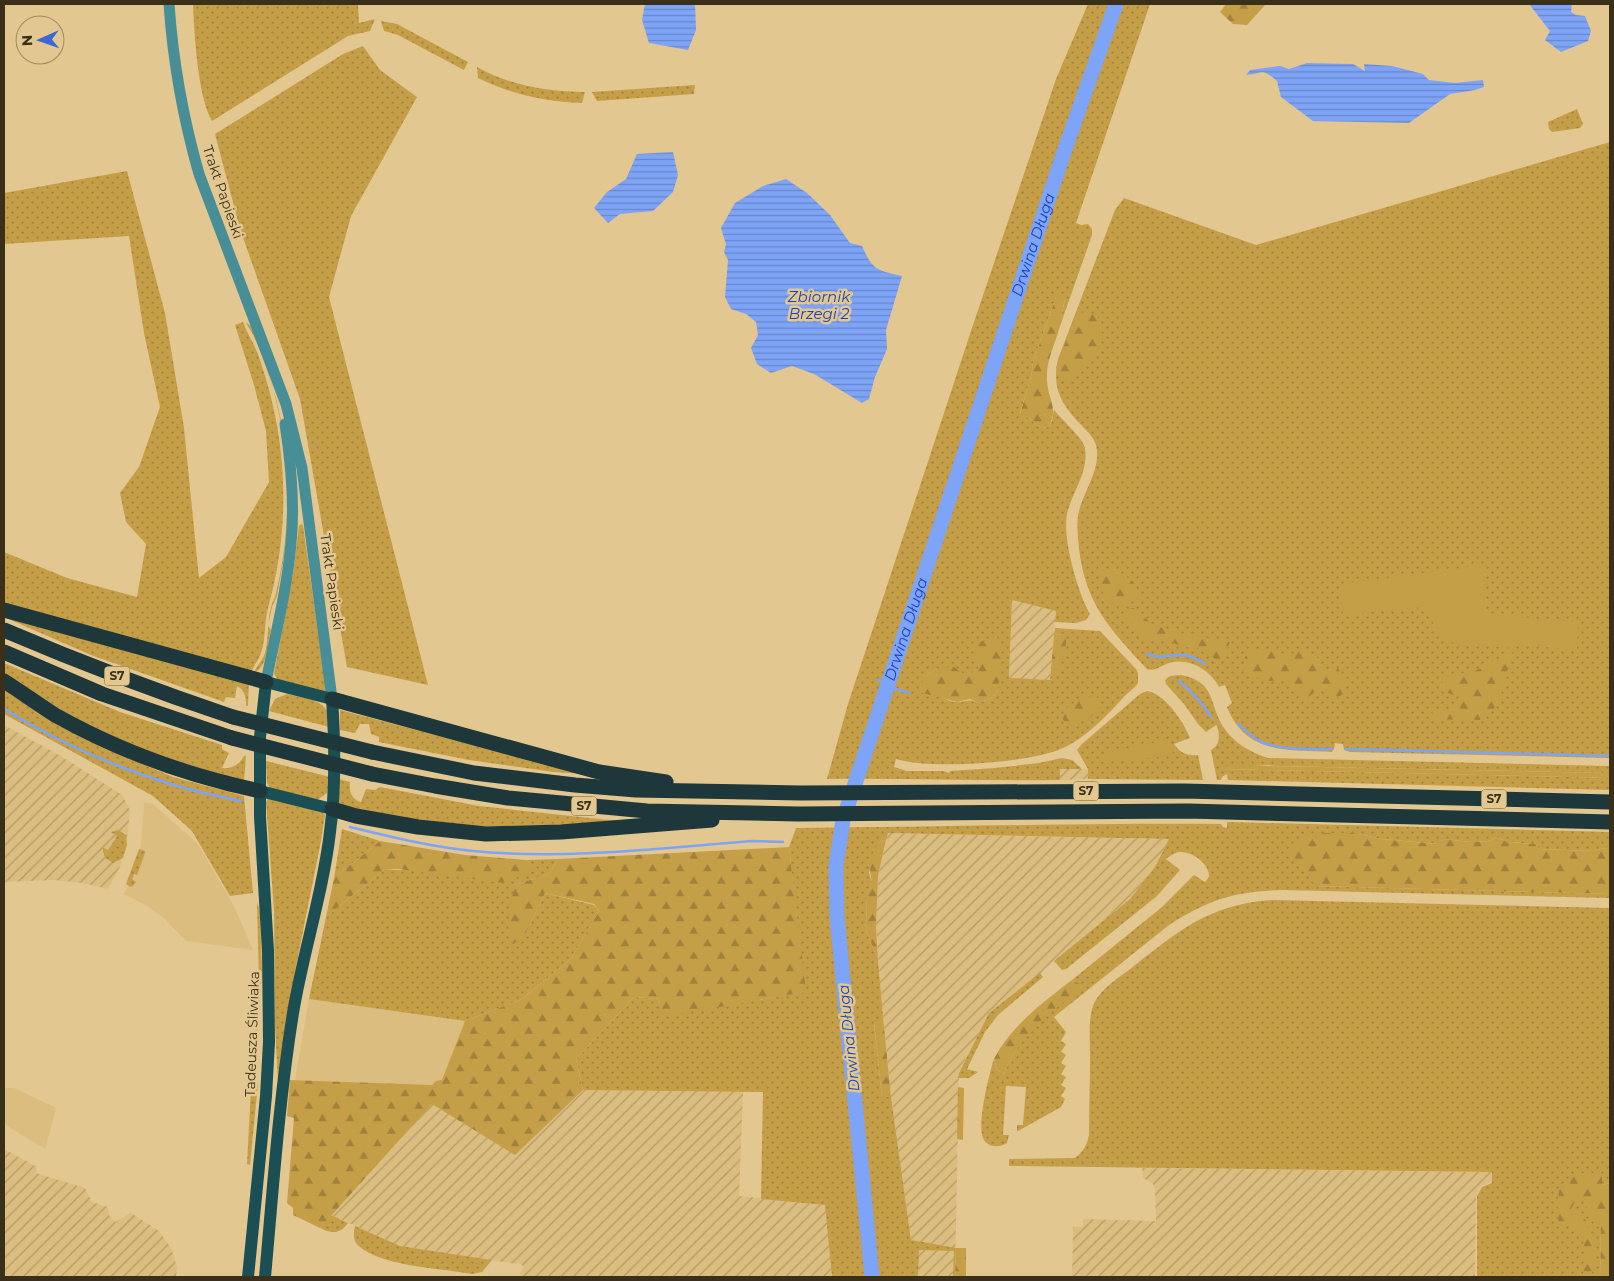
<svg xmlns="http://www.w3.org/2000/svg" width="1614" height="1281" viewBox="0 0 1614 1281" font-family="Montserrat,sans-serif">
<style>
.built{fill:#dbbd7f}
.industrial{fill:url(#industrial-furrows)}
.grass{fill:url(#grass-dots);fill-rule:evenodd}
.forest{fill:url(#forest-firs)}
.garden{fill:#c59e48}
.water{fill:url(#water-rules)}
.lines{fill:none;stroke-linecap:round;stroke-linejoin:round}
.stream{stroke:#7ea4f7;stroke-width:2.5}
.river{stroke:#7ea4f7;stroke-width:15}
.minor{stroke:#478e96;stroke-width:11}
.major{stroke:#1b4f54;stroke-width:12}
.highway{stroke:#1d373a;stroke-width:15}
.highway-bridge{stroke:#1d373a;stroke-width:15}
.labels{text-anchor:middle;stroke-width:5;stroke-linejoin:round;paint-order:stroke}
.shield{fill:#e2c790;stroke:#6c5d3d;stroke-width:1}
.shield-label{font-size:12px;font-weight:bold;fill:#3a2f19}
.street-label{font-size:14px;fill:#3a2f19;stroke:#e2c790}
.water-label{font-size:15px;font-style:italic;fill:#1b43b8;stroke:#e2c790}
</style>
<defs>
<pattern id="industrial-furrows" width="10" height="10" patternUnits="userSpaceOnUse" patternTransform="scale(1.25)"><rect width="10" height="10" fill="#dbbd7f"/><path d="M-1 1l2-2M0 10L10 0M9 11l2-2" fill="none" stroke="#b39a67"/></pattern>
<pattern id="grass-dots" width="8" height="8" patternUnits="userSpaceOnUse" patternTransform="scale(1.25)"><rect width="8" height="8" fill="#c59e48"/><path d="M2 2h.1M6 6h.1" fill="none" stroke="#a1813b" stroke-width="1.8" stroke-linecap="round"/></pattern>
<pattern id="forest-firs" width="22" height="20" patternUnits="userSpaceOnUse" patternTransform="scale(1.25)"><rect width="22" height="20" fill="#c59e48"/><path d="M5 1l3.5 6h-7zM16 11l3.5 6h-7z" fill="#a1813b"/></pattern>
<pattern id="water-rules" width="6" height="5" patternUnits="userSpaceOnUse" patternTransform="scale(1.25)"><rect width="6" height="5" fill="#7ea4f7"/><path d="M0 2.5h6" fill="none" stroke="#6886c7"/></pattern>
</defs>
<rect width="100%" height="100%" fill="#e2c790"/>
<!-- built -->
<g class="built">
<path d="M144 802 153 804 198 844 234 906 253 950 186 941 165 919 147 906 124 894 128 887 141 846Z"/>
<path d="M309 999 465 1021 443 1080 432 1085 295 1080Z"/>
<path d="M6 1088H14L56 1108 45 1149 4 1124V1090Z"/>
</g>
<!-- industrial -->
<g class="industrial">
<path d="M1012 600 1056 611 1050 680 1009 679Z"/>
<path d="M4 725 61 756 122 795 130 810 127 838 120 867 108 889 83 883 54 880 4 882Z"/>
<path d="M1060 769H1088V779L1060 780Z"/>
<path d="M888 833 1169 839 1155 867 1130 899 1054 961 1044 970V971L989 1013 959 1072 955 1277H911V1240L891 1097 881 997 876 926 878 876Z"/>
<path d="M583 1090 743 1091 739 1196 826 1205 832 1277H520V1273L524 1267 518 1262 516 1264 400 1246 331 1215 432 1103 515 1154Z"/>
<path d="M4 1149 37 1167 36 1173 85 1188 92 1202 108 1207 109 1215 115 1222 131 1213 159 1231 171 1248 177 1267 176 1277H4Z"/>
<path d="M1142 1168 1492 1172V1182L1480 1187 1476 1197 1475 1277H1072L1073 1227H1083V1219L1156 1221 1155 1188 1152 1183 1143 1178Z"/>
</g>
<!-- grass -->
<g class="grass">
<path d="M193 4H358L359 23 375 19 370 31 348 36 212 121C198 98 194 32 193 4Z"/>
<path d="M1088 4H1150L1076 223 1081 225 1088 224 1092 229V235L1058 332 1065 299 1056 297 1033 362 1031 377 1020 413 1029 418 1041 428 1048 427 1052 421 1054 410C1061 419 1083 438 1085 448 1089 472 1072 492 1067 514 1062 538 1078 593 1090 614L1086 620 1076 623 1055 622 1056 611 1012 600 1009 678 1051 680 1062 634 1054 635 1055 628 1100 631 1136 669 1138 673V683C1134 689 1127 693 1122 699 1107 716 1084 739 1063 748 1031 763 930 770 896 759L894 767 907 771H944L949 773 950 771 995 768 1039 763 1062 758 1072 760 1081 768V769H1060V780C982 781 905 778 827 779L848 704 971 331 1056 79ZM979 664 998 689 993 698 978 703C970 699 967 701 959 702 943 703 934 688 924 677L937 668H954L962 673H972L978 669Z"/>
<path d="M381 21 397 24 468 62 464 70 398 35 384 31Z"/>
<path d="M363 46 380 70 417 97 351 216 329 297 428 685 347 667 300 399 240 229 215 134 343 54Z"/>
<path d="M477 67C509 85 548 92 585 92L582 103C545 102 511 94 478 78Z"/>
<path d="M695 85 694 94 597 101 592 92Z"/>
<path d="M1577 109 1583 124 1580 128 1552 132 1549 129 1548 122Z"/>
<path d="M1610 142V758L1350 752 1344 750 1343 744 1335 743 1334 749 1332 752C1289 750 1246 755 1227 707L1232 703 1225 685 1219 687C1210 670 1189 657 1169 663 1162 665 1155 672 1147 669 1110 629 1086 605 1079 549 1078 536 1076 523 1079 511 1084 491 1102 467 1096 445 1094 438 1088 432 1083 427 1063 406 1051 390 1058 359L1115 210 1124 198 1256 245Z"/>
<path d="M127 171 165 313 184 428 199 578 226 557 269 482 266 431 254 385 235 325 243 322C248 335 256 347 260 360 288 441 291 526 268 608 264 623 266 639 261 653 259 660 253 666 251 673L4 606V552L67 578 137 597 146 544 126 522 120 493 139 467 160 407 144 333 129 236 4 244V193Z"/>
<path d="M246 322 253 328 276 398 282 425 288 478V522L284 557 277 596 272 607 268 626 271 630C268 644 268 666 254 673 257 665 263 660 265 653 269 638 267 622 271 607 272 603 275 598 276 593 296 511 290 416 255 339 253 333 248 328 246 322Z"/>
<path d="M301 524 303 525 326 690 323 693 279 681 274 674 293 574 299 526Z"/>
<path d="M4 617 249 682 248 706H246C246 697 245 690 237 686L235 698 226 697 224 702 91 655Z"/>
<path d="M4 663 120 712 222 745V749L229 753 222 768C232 769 239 765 244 756H246L244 782 119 743 69 715 4 673Z"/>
<path d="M1181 675C1217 682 1208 704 1224 728 1235 744 1250 752 1268 758L1610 766V773L1277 766 1268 765 1223 769 1610 778V790L1228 780 1227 774 1222 777 1221 780H1217L1211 750C1220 745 1220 736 1217 726L1216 725 1206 732 1198 724 1184 704 1166 684 1165 680 1170 676Z"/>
<path d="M4 688 126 757 173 777 244 796 253 893 230 896 192 831 153 796 4 714Z"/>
<path d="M1147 691C1164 693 1184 722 1190 738L1174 744C1180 753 1187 756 1198 755L1203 780 1088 779V769L1077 750 1082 744 1140 694Z"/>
<path d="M287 694C298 697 322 699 327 711 329 715 329 722 329 727L269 711 275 699Z"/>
<path d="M340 710 585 774 554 772 469 760 379 742V737L371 734 369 724H360L355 733 340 730Z"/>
<path d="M266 761 330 777 327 793 316 801 270 788 267 783Z"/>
<path d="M339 779 350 782C349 791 351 799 361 802L366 789 375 790 380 787 479 806 627 822 583 826 450 827 339 805Z"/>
<path d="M268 799 323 813 325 815 321 841 295 971 278 1081 275 1026 274 910 266 802Z"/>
<path d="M1227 822 1610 832V847L1593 851 1539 849 1535 844 1507 842 1497 837 1488 841 1470 842 1445 839 1438 844 1382 839 1354 833 1316 886 1610 894V898L1283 890C1236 891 1209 899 1169 925L1054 1017 1066 1032 1061 1041 1066 1044 1061 1052 1066 1055 1061 1063 1066 1066 1061 1074 1066 1077 1061 1085 1066 1088 1061 1096 1065 1099 1061 1107 1018 1131H1017V1125H1023L1026 1087 1006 1086 1003 1135H1009L1007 1143 1003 1145C996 1148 986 1146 983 1138 977 1124 989 1074 994 1059L997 1070 1004 1074C1017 1036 1053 1010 1083 986L1072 980 1162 907 1194 875 1205 882 1209 877C1210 864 1192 851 1180 852 1175 852 1170 856 1166 859L1180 870 1157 896 1066 969 1062 970 1054 961 1130 899 1155 867 1169 839 888 833 886 840 877 843 869 873 872 882 867 894 866 930 878 960 883 1017 874 1023 882 1097H891L911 1240 956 1248 955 1277H953L954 1251 919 1250 918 1277H832L825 1205 761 1199 763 1092 583 1090 576 1059 634 997 659 999 662 1016 805 992 789 847 796 828C938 827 1080 823 1221 824L1223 827 1227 828Z"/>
<path d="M342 829 380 841 334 878Z"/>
<path d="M118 830 126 835 127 845 123 858 113 863 105 858 102 847 108 850 117 836 111 832Z"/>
<path d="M139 849 145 851V853L137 875 134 874 132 879 136 882 133 886 130 887 126 884Z"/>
<path d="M558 859 549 874 514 885 525 935 545 893 594 905 599 911 571 959 522 999 465 1021 309 999 326 917 384 870 537 869 526 860Z"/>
<path d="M1273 900 1610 908V1183L1602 1185 1600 1277H1477V1196L1482 1187 1492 1183V1172L1009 1166V1159L1075 1158C1084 1151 1087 1145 1089 1135 1089 1108 1090 1082 1090 1055 1090 1039 1088 1021 1093 1006 1099 990 1117 979 1130 969 1179 931 1209 904 1273 900Z"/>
<path d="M257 902 260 912 262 971 255 1065 253 1073 259 981Z"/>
<path d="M1040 973 1043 977 998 1015 985 1032 967 1069 978 1072 969 1078H958L959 1073 989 1013Z"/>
<path d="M258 1083 250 1165 247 1164 251 1088Z"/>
<path d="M331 1215 348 1223C340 1234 332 1234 320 1228Z"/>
<path d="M355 1226 400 1246 492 1260 482 1272 472 1274C441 1268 385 1267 360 1247 353 1242 353 1233 355 1226Z"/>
</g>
<!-- forest -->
<g class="forest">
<path d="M1226 4H1266L1247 25 1233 24 1220 12Z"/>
<path d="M1061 296 1065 299C1062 310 1061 322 1058 333 1053 348 1046 363 1047 379 1047 398 1060 410 1048 427L1041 428 1029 418 1020 414 1031 377 1033 362 1056 297Z"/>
<path d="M1087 312 1097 315C1099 322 1104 330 1102 338 1099 354 1081 369 1071 381L1063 380 1056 368 1076 313Z"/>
<path d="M1098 565C1117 577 1138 572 1139 600L1120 605 1110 603 1103 594Z"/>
<path d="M1134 608 1152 624 1179 633 1230 642 1221 663 1198 648 1183 647 1167 640 1156 642 1147 639 1126 617V609Z"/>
<path d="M1062 634 1066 639C1066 659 1062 665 1050 680L1054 635Z"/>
<path d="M996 635 1002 648 998 689 993 698 978 703 970 699 957 702 919 692 924 677 937 668 954 667 962 673H972L978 669 979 664 973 654 976 644Z"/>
<path d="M1252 649 1279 650 1285 656 1302 651 1317 655 1320 669 1330 673 1338 668 1344 679 1345 692 1335 700 1327 692 1317 689 1307 699 1295 694 1285 680 1270 681 1251 676 1243 666 1245 657Z"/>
<path d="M1513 651 1498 705 1479 720C1463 719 1450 720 1434 719L1432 711H1444L1455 706 1459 696 1450 694 1439 688 1445 677 1475 671Z"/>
<path d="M1087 696 1100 698V706L1090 718 1067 726 1063 719 1064 709Z"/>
<path d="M1309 833H1354L1382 839 1437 844 1445 839 1470 842 1488 841 1497 837 1507 842 1535 844 1539 849 1593 851 1610 847V894L1316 886 1288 849Z"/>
<path d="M886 840 878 876 876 926 878 960 866 930 867 894 872 882C868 868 871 856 877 843Z"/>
<path d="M380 841 465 855 526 860 538 869 503 883 398 869 384 870 326 917 334 878Z"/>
<path d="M789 847 806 992 661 1017 659 999 634 997 576 1059 583 1090 515 1155 432 1104 320 1228 293 1215V1208L287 1203 294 1118 287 1116 290 1080 432 1085 436 1081 442 1080 465 1021 522 999 571 959 599 911 594 904 545 893 525 935 513 944 507 935 514 885 549 874 558 859Z"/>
<path d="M1072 980 1084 986C1054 1010 1017 1036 1004 1074L997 1070 994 1059C1011 1026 1043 1002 1072 980Z"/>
<path d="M883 1017 891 1097H882L874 1022Z"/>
<path d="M958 1087 964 1088 963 1140 957 1139Z"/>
<path d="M1575 1173H1602V1185L1610 1183V1277H1600L1601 1226 1593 1222 1583 1198 1575 1202 1571 1209 1583 1214 1597 1250 1591 1277H1583C1585 1256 1589 1240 1572 1224H1561L1557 1218 1559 1190Z"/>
<path d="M956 1248H966V1277H955Z"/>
</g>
<!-- garden -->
<g class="garden">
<path d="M1483 565 1487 569 1483 612 1546 620 1578 622 1577 648 1574 650 1514 644 1510 648 1446 642 1423 607 1343 615 1340 584Z"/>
<path d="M1166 740 1173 753 1171 756 1102 762V754Z"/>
<path d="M1223 765 1610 773V778L1223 769Z"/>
</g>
<!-- water -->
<g class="water">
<path d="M645 4H695L696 30 688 50 649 43 642 20Z"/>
<path d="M1529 4H1572L1571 12 1576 15 1585 16 1591 31 1588 41 1561 52 1545 40 1550 31Z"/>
<path d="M1307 63 1353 64 1365 71 1364 64 1392 66 1423 74 1429 80 1455 83 1483 80 1484 87 1475 90 1450 94 1409 123 1313 121 1281 97 1277 81C1260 67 1264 74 1246 75L1250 70 1280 66 1289 69Z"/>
<path d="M673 152 678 175 673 192 653 211 620 214 608 223 594 208 607 192 626 179 637 154Z"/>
<path d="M786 179 807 193 830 215 850 243 862 246C873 271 877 270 902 276L886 330 887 349 875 377 869 399 862 403 814 374 792 366 771 373 757 364 751 348 758 335 756 322 746 314 731 309 725 297 728 260 724 252 726 244 721 228 735 203 763 186Z"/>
</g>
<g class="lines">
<!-- stream -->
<g class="stream">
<path d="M1147 654C1168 663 1177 645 1205 664"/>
<path d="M878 680 887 683"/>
<path d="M1179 681C1192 692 1202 702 1211 717"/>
<path d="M886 686 909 693"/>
<path d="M4 709C57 742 114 767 174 785 195 792 218 796 241 801"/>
<path d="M1238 724C1245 730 1251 736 1259 741 1280 751 1310 749 1332 749"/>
<path d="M1346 749 1610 756"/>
<path d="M350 827C391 837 432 847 473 851 566 860 661 848 753 841L783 842"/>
</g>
<!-- river -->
<path class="river" id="s1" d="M872 1277 837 917 836 865 843 820 1064 152 1116 4"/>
<!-- minor -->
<g class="minor">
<path d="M169 4C173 62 183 118 199 174L286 404 302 468 332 699"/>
<path d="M266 682C275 636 287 590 291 543 295 504 291 463 285 424"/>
</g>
<!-- major -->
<g class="major">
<path d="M260 791 332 809"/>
<path d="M248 1277 266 1096 269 1042 268 951 260 817V737L266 682 332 699C335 743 336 788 330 832 323 893 303 952 293 1013 279 1100 273 1189 265 1277"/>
</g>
<!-- highway -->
<g class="highway">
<path d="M4 610 266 682"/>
<path d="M4 630C79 662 155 691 233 717"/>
<path d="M4 652 102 694 232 738"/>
<path d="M4 681C21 692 38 704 55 715 119 751 189 776 260 791"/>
<path d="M332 699 599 772 666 782"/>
<path d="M372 752 474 773 575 785 636 790 801 793 1184 791 1610 802"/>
<path d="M372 774 435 786 508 798 647 811 798 814 1188 811 1610 822"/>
<path d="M332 809 356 816 418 827 486 834 561 832 712 820"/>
</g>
<!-- highway-bridge -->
<g class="highway-bridge">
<path d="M233 717 372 752"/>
<path d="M232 738 372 774"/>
</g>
</g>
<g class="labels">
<!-- shield labels -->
<g class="shield">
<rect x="104.5" y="666.5" width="25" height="19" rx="4"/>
<rect x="1073.5" y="781.5" width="25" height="19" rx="4"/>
<rect x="1481.5" y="789.5" width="25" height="19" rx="4"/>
<rect x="571.5" y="796.5" width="25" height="19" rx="4"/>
</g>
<g class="shield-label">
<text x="117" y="680">S7</text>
<text x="1086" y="795">S7</text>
<text x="1494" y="803">S7</text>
<text x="584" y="810">S7</text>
</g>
<!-- street labels -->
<g class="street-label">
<text transform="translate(223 192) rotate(71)" y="5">Trakt Papieski</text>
<text transform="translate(332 582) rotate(82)" y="5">Trakt Papieski</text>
<text transform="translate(252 1034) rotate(-88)" y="5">Tadeusza Śliwiaka</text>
</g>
<!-- water labels -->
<g class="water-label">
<text dy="5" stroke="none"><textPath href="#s1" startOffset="1065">Drwina Długa</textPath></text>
<text x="819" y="302">Zbiornik<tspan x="819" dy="17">Brzegi 2</tspan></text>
<text dy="5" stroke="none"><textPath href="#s1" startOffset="660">Drwina Długa</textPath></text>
<text transform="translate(849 1038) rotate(-96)" y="5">Drwina Długa</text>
</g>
</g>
<!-- border -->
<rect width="1614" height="1281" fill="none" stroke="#3a2f19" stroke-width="10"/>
<!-- north arrow -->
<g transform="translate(40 40) rotate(268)"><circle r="24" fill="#e2c790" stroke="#9f8a60"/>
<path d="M0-4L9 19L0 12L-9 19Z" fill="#3b68d9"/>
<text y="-8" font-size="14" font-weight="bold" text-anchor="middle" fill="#3a2f19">N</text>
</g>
</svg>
